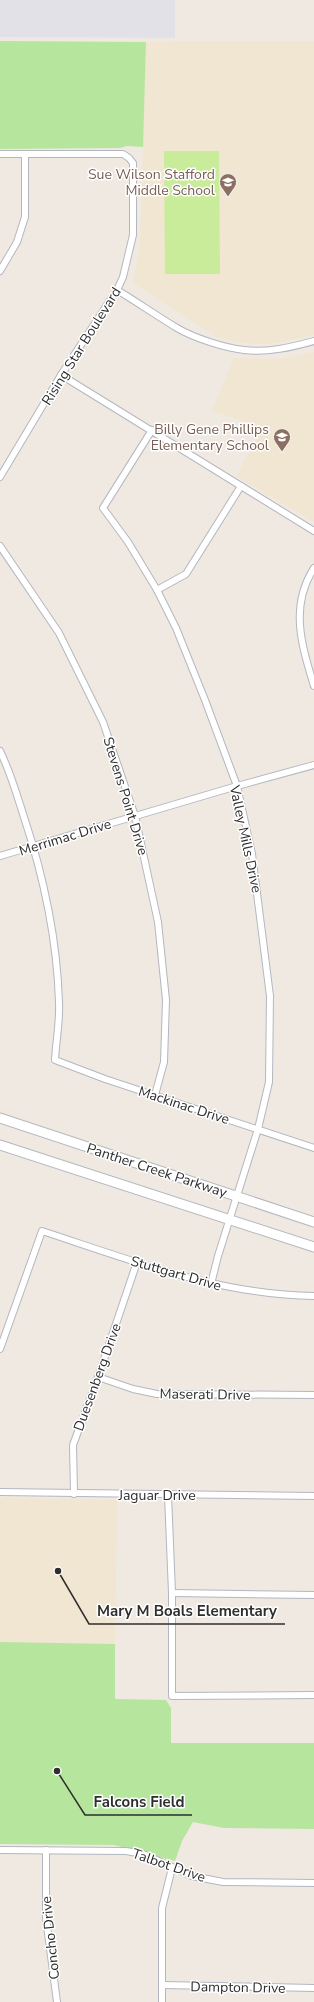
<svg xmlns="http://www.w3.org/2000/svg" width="314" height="2002" viewBox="0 0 314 2002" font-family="'Nunito Sans',sans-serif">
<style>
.industrial{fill:#e3e1e8}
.education{fill:#f0e6d1}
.green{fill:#b6e59e}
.pitch{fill:#c9ec9a}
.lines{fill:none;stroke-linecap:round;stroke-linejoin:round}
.street-casing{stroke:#b4b7c1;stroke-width:8}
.secondary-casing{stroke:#b4b7c1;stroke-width:11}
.street{stroke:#fff;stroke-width:6}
.secondary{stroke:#fff;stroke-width:9}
.labels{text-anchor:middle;stroke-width:3;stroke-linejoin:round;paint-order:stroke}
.education-label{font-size:14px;fill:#785e54;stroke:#fff;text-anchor:end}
.street-label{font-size:14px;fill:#2e2e2e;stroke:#fff}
.leader{fill:none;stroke:#2e2e2e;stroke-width:1.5}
.callout-dot{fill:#2e2e2e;stroke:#fff;stroke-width:1.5}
.callout-label{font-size:15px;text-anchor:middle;font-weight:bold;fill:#2e2e2e;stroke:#fff;stroke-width:3;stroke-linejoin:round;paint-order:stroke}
</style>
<rect width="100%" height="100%" fill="#efe9e1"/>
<!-- industrial -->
<path class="industrial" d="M0 0H175V38L0 37Z"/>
<!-- education -->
<g class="education">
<path d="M314 41V335L270 344 240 343 217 337 133 283 140 246 146 42Z"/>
<path d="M314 352V522L236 476 263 428 212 411 234 358 282 359Z"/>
<path d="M0 1498 117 1500 115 1644 0 1642Z"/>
</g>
<!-- green -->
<g class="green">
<path d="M0 41 146 42 143 147 127 146 120 148 0 149Z"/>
<path d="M0 1642 115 1644V1699L166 1700 171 1708V1743H314V1829L224 1828 193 1822 182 1841 175 1861 114 1845 0 1844Z"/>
</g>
<!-- pitch -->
<path class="pitch" d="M164 151H219L220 274H165Z"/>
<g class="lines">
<!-- street casing -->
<g class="street-casing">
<g id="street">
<path d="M0 154H123L129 158 133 163V235L123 277 117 290 61 375 0 477"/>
<path d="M0 271 17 242 25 217V154"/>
<path d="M117 290C137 302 157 316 177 328 194 338 225 348 244 350 267 353 292 347 314 341"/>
<path d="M61 375 314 531"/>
<path d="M152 430 103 508 128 542 157 590 176 628 205 700 237 786 252 854 270 996 269 1082 258 1129 218 1256 211 1284"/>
<path d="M0 546 59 633 103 722 135 816 158 922 166 1000 164 1062 155 1095"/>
<path d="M314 568C289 607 302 646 314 686"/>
<path d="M157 590 186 574 241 486"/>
<path d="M0 751C10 771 16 792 23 814 43 874 57 938 59 1002 60 1021 56 1041 55 1060L105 1079 314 1148"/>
<path d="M0 856 237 786 314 765"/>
<path d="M0 1349 42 1231C131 1260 219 1295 314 1296"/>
<path d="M98 1377 133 1389 157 1394 314 1395"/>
<path d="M0 1492 314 1496"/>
<path d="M74 1494 73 1445 98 1377 137 1262"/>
<path d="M168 1495 172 1593V1696L314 1695"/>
<path d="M172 1593 314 1595"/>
<path d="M0 1850 126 1851 143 1854 192 1876 223 1882 314 1883"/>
<path d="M46 1850V1918L57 2002"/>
<path d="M162 1985 314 1988"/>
<path d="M162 2002V1908L172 1868"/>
</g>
</g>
<!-- secondary casing -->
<g class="secondary-casing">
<g id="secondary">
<path d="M0 1118 314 1222"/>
<path d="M0 1145 314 1247"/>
</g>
</g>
<!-- street -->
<use href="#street" class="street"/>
<!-- secondary -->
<use href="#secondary" class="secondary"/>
</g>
<!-- icons -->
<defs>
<g id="school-pin" transform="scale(0.9)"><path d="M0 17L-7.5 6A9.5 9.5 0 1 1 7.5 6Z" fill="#8d6e63" stroke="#fff"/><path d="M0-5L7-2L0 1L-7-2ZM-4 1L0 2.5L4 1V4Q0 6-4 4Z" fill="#fff"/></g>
</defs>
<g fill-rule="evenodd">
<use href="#school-pin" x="228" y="182"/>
<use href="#school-pin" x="282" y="437"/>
</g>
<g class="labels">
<!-- education labels -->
<g class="education-label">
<text x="215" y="179">Sue Wilson Stafford<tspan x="215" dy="16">Middle School</tspan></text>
<text x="269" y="434">Billy Gene Phillips<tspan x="269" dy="16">Elementary School</tspan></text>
</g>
<!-- street labels -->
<g class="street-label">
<text transform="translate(81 346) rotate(-58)" y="5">Rising Star Boulevard</text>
<text transform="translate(126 796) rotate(73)" y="5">Stevens Point Drive</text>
<text transform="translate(65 837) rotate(-17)" y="5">Merrimac Drive</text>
<text transform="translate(246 839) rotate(78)" y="5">Valley Mills Drive</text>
<text transform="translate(184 1105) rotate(18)" y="5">Mackinac Drive</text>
<text transform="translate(157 1170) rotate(18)" y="5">Panther Creek Parkway</text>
<text transform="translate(176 1273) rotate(16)" y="5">Stuttgart Drive</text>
<text transform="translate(97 1377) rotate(-70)" y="5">Duesenberg Drive</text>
<text transform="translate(205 1394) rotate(1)" y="5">Maserati Drive</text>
<text x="157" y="1500">Jaguar Drive</text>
<text transform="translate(169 1865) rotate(19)" y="5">Talbot Drive</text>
<text transform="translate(50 1938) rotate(-96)" y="5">Concho Drive</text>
<text transform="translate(238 1987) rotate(1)" y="5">Dampton Drive</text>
</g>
</g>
<!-- callouts -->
<path class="leader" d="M58 1571L89 1624H285M57 1771L85 1815H192"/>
<g class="callout-dot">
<circle cx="58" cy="1571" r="4"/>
<circle cx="57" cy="1771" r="4"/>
</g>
<g class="callout-label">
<text x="187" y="1616">Mary M Boals Elementary</text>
<text x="139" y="1807">Falcons Field</text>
</g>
</svg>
